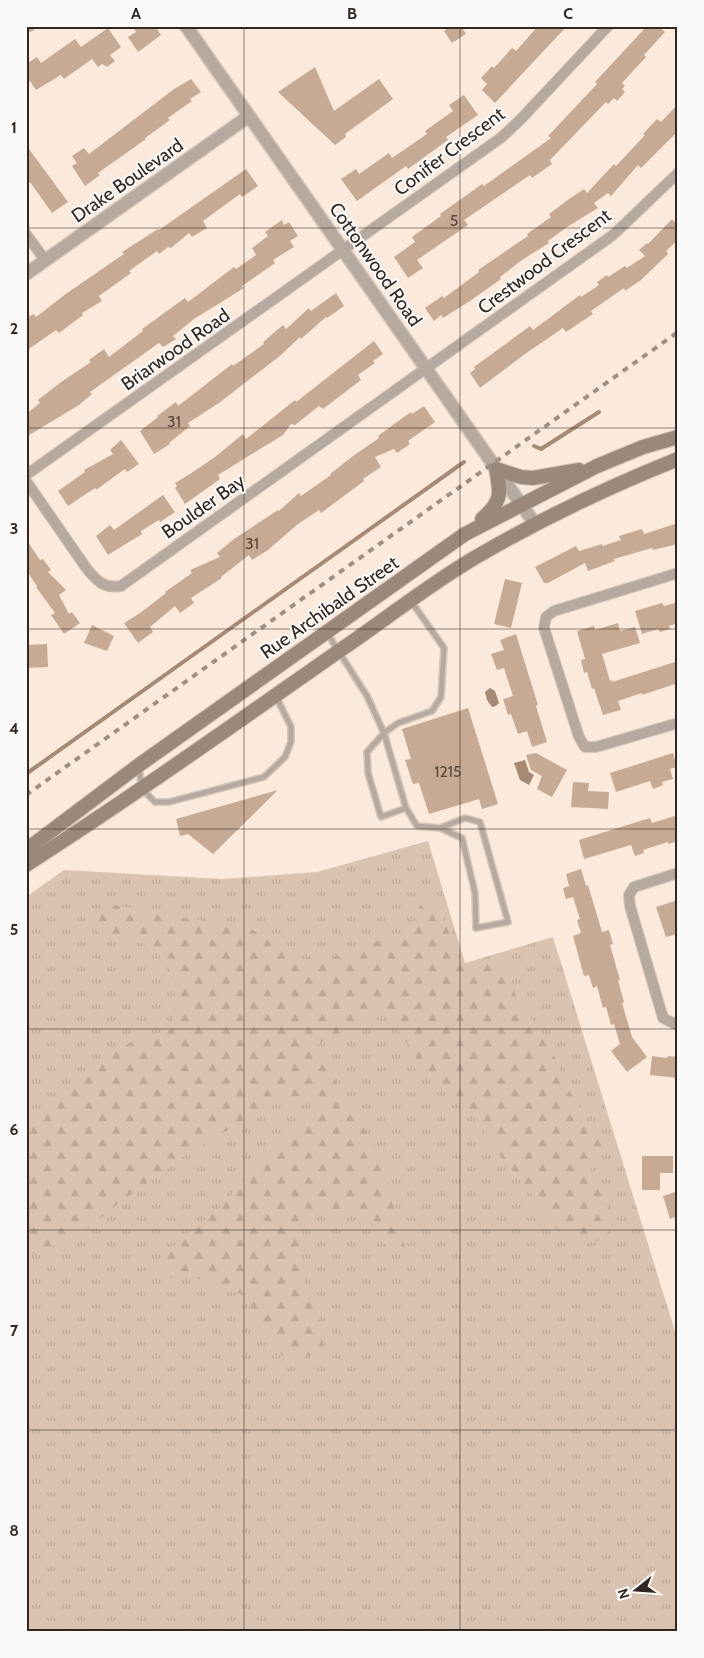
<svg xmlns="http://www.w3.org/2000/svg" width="704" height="1658" viewBox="0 0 704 1658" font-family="Cabin,sans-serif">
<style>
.grass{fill:url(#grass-tufts)}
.forest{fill:url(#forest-firs)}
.water{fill:#a68a75}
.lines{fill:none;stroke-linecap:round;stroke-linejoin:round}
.stream{stroke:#a68a75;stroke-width:4}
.building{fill:#c7aa94}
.service-casing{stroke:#d7c7ba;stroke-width:8}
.minor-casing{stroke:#d7c7ba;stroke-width:12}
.tertiary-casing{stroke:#d7c7ba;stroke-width:15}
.secondary-casing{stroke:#d7c7ba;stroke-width:16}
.service{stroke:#b5a9a0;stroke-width:5}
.minor{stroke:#b5a9a0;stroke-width:10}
.tertiary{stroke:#b5a9a0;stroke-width:12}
.secondary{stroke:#9a887a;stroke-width:14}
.rail{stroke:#9e9085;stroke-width:4;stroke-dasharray:6 6;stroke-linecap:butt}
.grid{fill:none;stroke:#332820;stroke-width:1;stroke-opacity:0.55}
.labels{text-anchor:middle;stroke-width:4;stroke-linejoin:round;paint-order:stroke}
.number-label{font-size:16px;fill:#58483d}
.street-label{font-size:19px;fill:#332820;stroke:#fafafa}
.neatline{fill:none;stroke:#332820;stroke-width:2}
.grid-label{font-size:16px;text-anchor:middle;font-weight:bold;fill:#332820}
</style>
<defs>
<pattern id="grass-tufts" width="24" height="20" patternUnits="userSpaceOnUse" patternTransform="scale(1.25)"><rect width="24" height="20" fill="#dac3b1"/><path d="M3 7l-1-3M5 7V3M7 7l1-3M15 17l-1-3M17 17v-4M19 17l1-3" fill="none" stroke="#bca898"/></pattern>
<pattern id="forest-firs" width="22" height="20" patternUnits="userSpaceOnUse" patternTransform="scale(1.25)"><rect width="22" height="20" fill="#dac3b1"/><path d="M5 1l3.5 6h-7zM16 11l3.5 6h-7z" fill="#bca898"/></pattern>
</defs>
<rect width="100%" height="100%" fill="#fbeadc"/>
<!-- grass -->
<path class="grass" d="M428 841 465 963 553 937 678 1341V1632H26V897L64 870 223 879 317 872Z"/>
<!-- forest -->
<path class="forest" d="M421 903H438L461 966 506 961 516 996 552 1050 566 1085 602 1144 591 1170 608 1209V1239L581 1244 558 1231 530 1192 501 1157 475 1118 431 1078 412 1052 392 1019 377 1014 360 1024 326 1038 316 1048 384 1162 394 1211 408 1256 389 1248 351 1211 328 1208 306 1210 297 1236 305 1282 321 1323 323 1346 304 1359 283 1356 261 1332 254 1313 244 1296 226 1287 199 1279 170 1278 159 1264 183 1236 222 1207 244 1179 284 1137 310 1121 315 1107 299 1096H283L210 1141 189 1152 154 1179 121 1201 83 1233 39 1253 26 1254V1127L61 1101 88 1071 103 1056 140 1038 173 1029 176 987 167 963 155 950 131 938 108 940 96 930 101 915 114 905 253 930 283 952 302 958 328 959 350 952 371 943 411 932Z"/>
<!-- water -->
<g class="water">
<path d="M490 688 495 691 499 703 496 706 492 707 487 700 485 692Z"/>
<path d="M525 760 529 772 534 775 529 785 520 780 514 763Z"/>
</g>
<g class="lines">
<!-- stream -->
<g class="stream">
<path d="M534 446 541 449 599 412"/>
<path d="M26 774 464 462"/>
</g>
</g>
<!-- building -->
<g class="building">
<path d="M132 26H155L161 35 138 52 128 37 136 32Z"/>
<path d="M451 26H461L466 34 452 43 444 31Z"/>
<path d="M538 26H567L495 103 482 90 487 84 481 78 492 66 494 68 512 48 516 51Z"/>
<path d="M647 26H658L665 32 644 55 646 57 622 83 625 86 622 89 625 92 617 101 614 98 608 104 606 102 550 160 552 164 532 178 530 175 464 220 468 225 417 260 423 268 408 278 394 257 415 242 412 237 441 216 440 214 482 184 484 186 551 138 548 136 597 84 595 82Z"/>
<path d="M108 28 121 47 110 55 115 61 107 67 102 64 98 67 92 59 64 79 61 75 36 90 30 81 26 83V64L37 57 41 63 75 39 81 47Z"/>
<path d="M315 67 334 111 379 79 393 99 345 134 346 137 335 145 278 92Z"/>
<path d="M191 79 201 92 190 99 192 101 168 118 170 120 145 138 146 139 98 173 100 175 85 186 72 166 77 163 72 156 84 148 89 154 174 89Z"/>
<path d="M464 95 478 115 446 137 448 140 408 169 406 166 357 201 341 179 356 169 359 174 389 153 392 158 427 134 425 131 453 111 449 105Z"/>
<path d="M678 104V131L641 168 638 165 611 196 608 193 594 203 598 208 567 227 548 241 549 243 522 260 500 277 501 279 470 301 443 318 441 315 434 321 425 308 442 296 444 298 479 272 478 270 528 236 527 234 551 217 549 214 569 199 584 189 587 193 614 164 616 166 645 135 643 134 657 119 661 122Z"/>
<path d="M26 145 68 202 52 213 30 182 26 185Z"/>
<path d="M246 169 258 186 242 197 240 194 203 221 207 228 192 237 189 233 171 248 168 247 159 254 157 251 129 271 131 273 99 296 102 301 82 313 83 315 59 333 56 330 26 351V318L34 314 36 317 67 293 124 254 122 252 158 229 159 230Z"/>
<path d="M672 219 678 226V240L666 251 668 254 641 280 625 291 624 288 591 311 593 314 566 332 563 328 525 354 480 388 470 373 475 369 474 367 530 326 533 330 580 295 581 297 599 285 597 282 607 275 608 277 625 266 627 268 645 256 639 250 647 243 648 244Z"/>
<path d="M282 220 284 225 289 222 298 236 290 241 294 247 273 260 275 263 242 286 244 288 194 319 173 336 176 339 163 347 159 343 90 392 92 394 79 405 26 437V414L40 403 38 400 61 382 91 362 89 360 104 349 109 357 143 331 142 329 185 298 188 302 234 267 236 269 256 255 252 248 268 236 265 232Z"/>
<path d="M336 293 344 306 327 318 326 317 301 339 300 337 281 355 219 403 188 423 190 426 169 443 170 444 154 454 140 431 158 417 157 416 176 402 178 406 232 364 233 366 264 344 263 342 283 325 286 329 309 308 311 311Z"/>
<path d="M374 341 383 354 373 361 375 363 358 375 361 380 323 409 319 406 295 425 291 424 283 435 218 475 220 479 185 504 175 488 177 486 175 483 190 474 215 457 243 434 246 439 295 400 296 402Z"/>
<path d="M424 406 435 422 408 441 410 444 397 453 394 449 375 457 381 467 363 479 364 481 321 513 319 510 298 524 268 550 252 560 249 555 221 577 222 578 191 598 194 603 180 613 175 606 150 627 153 632 138 643 124 623 140 613 166 593 165 592 192 573 190 570 220 557 217 553 234 539 278 510 279 511 299 493 301 496 331 475 330 474 353 456 379 438 378 436 401 419 411 412 412 414Z"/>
<path d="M121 440 139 464 127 472 125 469 96 490 95 488 68 506 58 491 85 472 84 470 113 454 110 450Z"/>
<path d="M163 495 175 512 160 522 159 520 141 531 142 534 108 555 96 536 110 525 114 530Z"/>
<path d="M678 523V544L653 550 652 548 614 559 615 561 588 571 585 563 548 583H544L535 567 576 546 579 551 602 544V546L621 540 619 536 642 529 644 534Z"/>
<path d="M26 539 40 560 43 559 51 570 48 572 66 590 59 595 69 614 72 612 80 623 64 634 51 615 55 613 36 587 37 586 26 570Z"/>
<path d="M505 579 522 583 511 628 494 624Z"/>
<path d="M678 602V623L669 626 670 629 660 632 658 629 642 634 635 611 662 603 664 606Z"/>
<path d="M618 623 620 631 635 627 640 643 602 654 610 681 612 680V682L678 661V683L642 695V693L618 701 621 710 603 715 594 688 592 689 587 672 584 673 581 660 585 659 577 631 594 626 595 630Z"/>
<path d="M92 625 114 636 107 651 84 643Z"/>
<path d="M516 634 538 705 536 706 547 742 532 747 527 731 518 734 511 714 508 715 503 699 513 696 504 668 497 670 491 654 504 650 500 640Z"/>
<path d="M47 644 48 667 26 668V645Z"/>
<path d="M468 708 498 804 482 809 479 799 429 814 419 783 413 784 405 760 411 759 402 729Z"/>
<path d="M536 753 567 770 552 797 537 789 542 776 531 770 526 755Z"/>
<path d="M673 753 677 767 670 769 673 779 662 782 663 785 653 789 650 781 616 792 610 773Z"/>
<path d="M573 782 589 783 588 791 609 792 608 809 571 807Z"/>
<path d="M278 790 213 854 188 834 180 836 176 819Z"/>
<path d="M678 815V841L668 844V842L643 850 644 853 635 856 631 845 584 859 579 840 650 818 652 823Z"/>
<path d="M581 869 586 886 588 885 602 932 609 930 613 944 610 945 620 980H618L624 1002 622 1003 632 1037 647 1057 627 1072 611 1051 620 1044 614 1024 611 1025 606 1007 603 1008 597 986 593 988 589 975 584 976 573 936 581 933 577 920 580 919 573 897 566 899 563 888 569 886 566 874Z"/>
<path d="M678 900V934L666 937 656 907Z"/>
<path d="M652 1056 667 1058 668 1056 678 1057V1078L650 1075Z"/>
<path d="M642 1156H673V1173H660V1190H642Z"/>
<path d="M678 1191V1216L670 1219 663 1196Z"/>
</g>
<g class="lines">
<!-- service casing -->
<g class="service-casing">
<g id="service">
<path d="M327 633 367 696 384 733 406 808 381 817 368 773 367 752 384 733 398 723 432 711 441 697 444 648 411 601"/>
<path d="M139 768 142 789 155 802H169L264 777 285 757 291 742V727L276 696"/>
<path d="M406 808 417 826 440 828 465 818 480 822 508 922 476 928 475 893 462 838 440 828"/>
</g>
</g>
<!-- minor casing -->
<g class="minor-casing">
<g id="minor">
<path d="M26 27 30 26"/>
<path d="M26 234 45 260"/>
<path d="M26 475 502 137 521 119 608 26"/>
<path d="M26 481 87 569C97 581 104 589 121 586L613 235 678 173"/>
<path d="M678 573 554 611 546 617 544 628 579 737 585 747H596L678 723"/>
<path d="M678 873 634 887 629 895 630 906 663 1018 675 1024 678 1023"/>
</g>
</g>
<!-- tertiary casing -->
<g class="tertiary-casing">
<g id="tertiary">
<path d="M186 26 535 524"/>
<path d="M26 274 249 116"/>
</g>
</g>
<!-- secondary casing -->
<g class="secondary-casing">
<g id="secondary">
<path d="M482 519C502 501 501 495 496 469L521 477 533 478 579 470"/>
<path d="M26 850 139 765 465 534 597 466 643 447 678 437"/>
<path d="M26 865C132 797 236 723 339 651 385 620 428 585 476 557 541 519 608 487 678 459"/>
</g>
</g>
<!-- service -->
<use href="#service" class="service"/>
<!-- minor -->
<use href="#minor" class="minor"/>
<!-- tertiary -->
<use href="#tertiary" class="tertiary"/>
<!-- secondary -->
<use href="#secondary" class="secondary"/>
<!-- rail -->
<path class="rail" d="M26 795 678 332"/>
</g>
<!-- grid -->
<path class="grid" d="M244 26V1632M460 26V1632M26 228H678M26 428H678M26 629H678M26 829H678M26 1029H678M26 1230H678M26 1430H678"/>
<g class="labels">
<!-- number labels -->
<g class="number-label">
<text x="454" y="226">5</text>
<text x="174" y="427">31</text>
<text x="252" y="549">31</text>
<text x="448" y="777">1215</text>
</g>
<!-- street labels -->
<g class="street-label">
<text transform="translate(449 151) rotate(-37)" y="7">Conifer Crescent</text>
<text transform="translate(127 180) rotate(-35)" y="7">Drake Boulevard</text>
<text transform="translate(544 261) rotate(-37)" y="7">Crestwood Crescent</text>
<text transform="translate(376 264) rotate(55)" y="7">Cottonwood Road</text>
<text transform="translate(175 349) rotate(-35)" y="7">Briarwood Road</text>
<text transform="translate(203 506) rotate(-35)" y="7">Boulder Bay</text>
<text transform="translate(329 607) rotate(-35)" y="7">Rue Archibald Street</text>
</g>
</g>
<!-- border -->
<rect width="704" height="1658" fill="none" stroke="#fafafa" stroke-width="55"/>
<!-- north arrow -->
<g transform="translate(636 1590) rotate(253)" stroke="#fafafa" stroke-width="4" paint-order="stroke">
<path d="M0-4L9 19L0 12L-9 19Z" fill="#332820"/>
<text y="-8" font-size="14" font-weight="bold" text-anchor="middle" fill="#332820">N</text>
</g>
<rect x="28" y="28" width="648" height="1602" class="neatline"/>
<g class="grid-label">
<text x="136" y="19">A</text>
<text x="352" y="19">B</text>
<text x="568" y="19">C</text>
<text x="14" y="133">1</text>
<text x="14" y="334">2</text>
<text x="14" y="534">3</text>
<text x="14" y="734">4</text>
<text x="14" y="935">5</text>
<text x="14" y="1135">6</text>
<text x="14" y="1336">7</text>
<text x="14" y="1536">8</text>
</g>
</svg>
